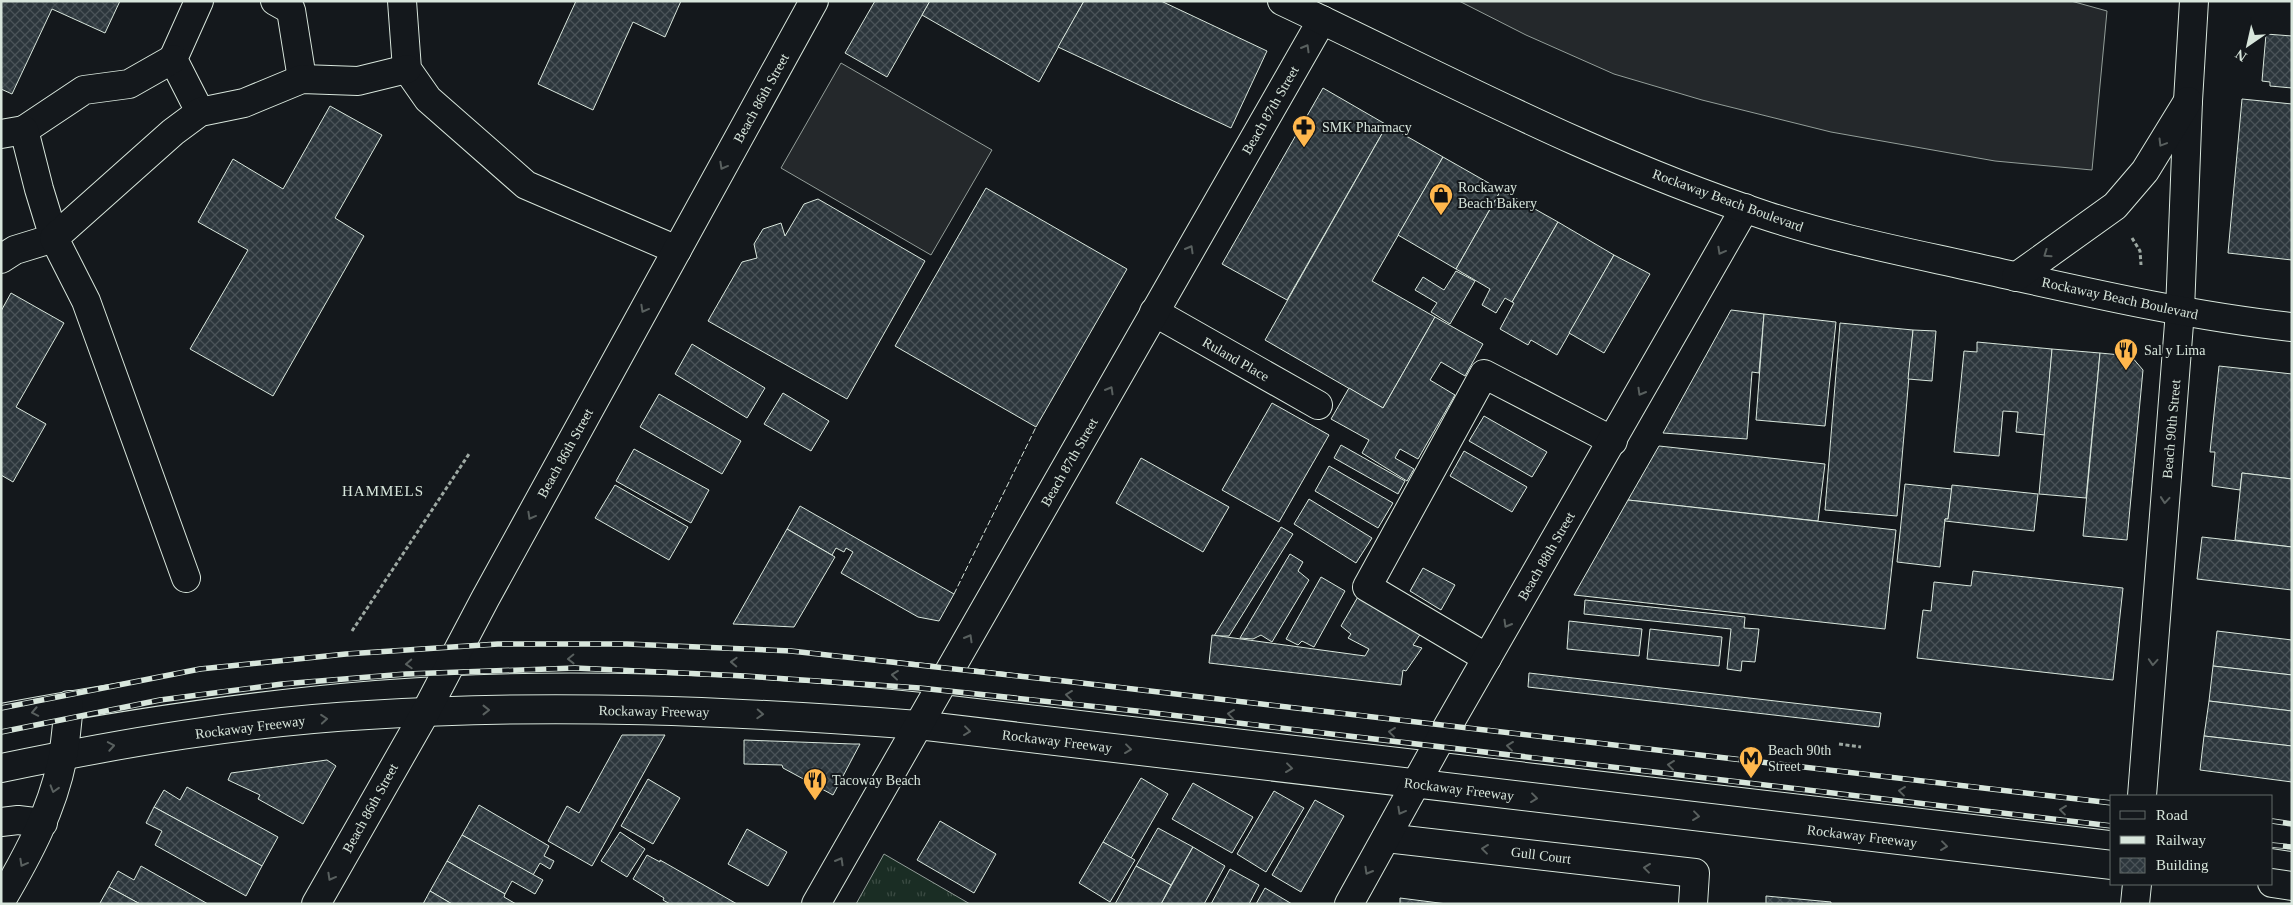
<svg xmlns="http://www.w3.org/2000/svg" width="2293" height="905" viewBox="0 0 2293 905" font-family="'Times New Roman',serif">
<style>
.grass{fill:url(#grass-tufts);stroke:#939e99}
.parking{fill:#24282b;stroke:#939e99}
.building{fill:url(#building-cross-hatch);stroke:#d8e6dc}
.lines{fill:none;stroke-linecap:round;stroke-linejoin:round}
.minor-casing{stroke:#d8e6dc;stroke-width:30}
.major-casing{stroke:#d8e6dc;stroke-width:30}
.path{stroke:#9da8a2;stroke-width:3;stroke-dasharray:4 2.5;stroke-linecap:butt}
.minor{stroke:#14181c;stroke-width:28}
.major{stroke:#14181c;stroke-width:28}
.rail-casing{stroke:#d8e6dc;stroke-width:5.5}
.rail{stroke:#14181c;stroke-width:4;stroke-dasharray:11;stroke-linecap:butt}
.fence{stroke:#d8e6dc;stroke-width:1;stroke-dasharray:6 2.5;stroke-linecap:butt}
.oneway{stroke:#59605f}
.labels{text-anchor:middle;stroke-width:4;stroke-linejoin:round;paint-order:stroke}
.street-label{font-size:14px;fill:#d8e6dc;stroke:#14181c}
.poi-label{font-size:14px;fill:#d8e6dc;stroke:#14181c;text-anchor:start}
.neighbourhood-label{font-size:15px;letter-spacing:1px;fill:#d8e6dc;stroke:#14181c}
</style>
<defs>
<pattern id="grass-tufts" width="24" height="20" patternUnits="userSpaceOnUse" patternTransform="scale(1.25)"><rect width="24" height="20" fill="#1a2d24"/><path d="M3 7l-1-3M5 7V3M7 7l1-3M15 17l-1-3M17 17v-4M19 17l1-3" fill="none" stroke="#3b4b43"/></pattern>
<pattern id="building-cross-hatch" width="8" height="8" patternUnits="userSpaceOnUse" patternTransform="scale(1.25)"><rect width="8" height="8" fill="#2c363c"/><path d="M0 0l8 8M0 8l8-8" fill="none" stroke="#4a5358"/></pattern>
</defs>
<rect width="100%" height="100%" fill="#14181c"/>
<!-- grass -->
<path class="grass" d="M884 854 970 904H856Z"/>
<!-- parking -->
<g class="parking">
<path d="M1459 1H2071L2107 11 2092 170 1995 161 1831 132 1702 100 1614 74 1526 35Z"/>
<path d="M841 63 992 150 931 255 781 168Z"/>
</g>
<!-- building -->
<g class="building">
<path d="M1 1H120L105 33 52 9 12 94 1 89Z"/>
<path d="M576 1H681L665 37 633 22 593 110 538 84Z"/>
<path d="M875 1H930L887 77 845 53Z"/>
<path d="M930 1H1084L1039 82 922 15Z"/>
<path d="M1084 1H1161L1267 51 1231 128 1058 47Z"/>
<path d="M2266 34 2292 36V88L2270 86V82L2262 81Z"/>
<path d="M1323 88 1387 125 1287 300 1222 264Z"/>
<path d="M2242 99 2292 104V260L2228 253Z"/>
<path d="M330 106 382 135 335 218 364 236 273 396 190 349 248 250 198 222 233 159 283 189Z"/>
<path d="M1387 125 1443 157 1372 281 1435 317 1383 408 1265 340Z"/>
<path d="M1443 157 1501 190 1456 269 1398 235Z"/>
<path d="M986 188 1127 269 1036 427 895 346Z"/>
<path d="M1501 190 1558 222 1512 302 1505 298 1496 313 1482 305 1490 289 1456 269Z"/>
<path d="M818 199 925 261 847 399 708 321 742 262 757 258 754 244 763 229 781 223 785 236 804 204Z"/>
<path d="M1558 222 1614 255 1557 355 1531 340 1528 345 1500 329 1514 303 1512 302Z"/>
<path d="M1614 255 1650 274 1604 353 1569 333Z"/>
<path d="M1456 271 1475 281 1450 324 1431 312 1437 303 1415 290 1423 277 1444 290Z"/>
<path d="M11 293 64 323 16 407 46 424 13 482 1 475V311Z"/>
<path d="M1731 310 1764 314 1759 373 1752 372 1747 439 1663 433Z"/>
<path d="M1764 314 1836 322 1825 426 1756 420Z"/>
<path d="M1435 317 1483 344 1465 376 1441 362 1430 380 1455 395 1418 459 1400 449 1395 458 1414 469 1407 481 1362 453 1369 440 1331 419 1349 388 1383 408Z"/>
<path d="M1840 323 1913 330 1897 516 1825 510Z"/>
<path d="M1913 330 1936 331 1932 381 1908 379Z"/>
<path d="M1977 342 2052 349 2045 435 2016 432 2018 412 2003 411 1999 456 1954 452 1964 351 1977 352Z"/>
<path d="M692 344 765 388 747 418 675 374Z"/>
<path d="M2052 349 2100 353 2086 498 2039 494Z"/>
<path d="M2100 353 2131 356 2143 370 2127 540 2083 536Z"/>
<path d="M2219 366 2292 374V479L2242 473 2240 490 2212 486 2215 452H2210Z"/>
<path d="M783 393 829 421 811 451 764 424Z"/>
<path d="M659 394 741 441 722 474 640 427Z"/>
<path d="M1272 403 1329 435 1279 522 1222 490Z"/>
<path d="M1484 416 1547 452 1532 477 1469 441Z"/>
<path d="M1341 445 1405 481 1398 494 1334 458Z"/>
<path d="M1659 446 1825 464 1818 521 1628 500Z"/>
<path d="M634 449 709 490 691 523 616 481Z"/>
<path d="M1464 451 1527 487 1512 512 1450 476Z"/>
<path d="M1141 458 1229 507 1203 552 1116 503Z"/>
<path d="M1329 466 1393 503 1378 528 1315 491Z"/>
<path d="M2242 473 2292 479V547L2235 540Z"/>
<path d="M1905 484 1952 489 1948 519H1945L1940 567 1897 562Z"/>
<path d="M615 485 688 527 669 560 595 518Z"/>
<path d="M1952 485 2038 494 2034 531 1945 521V519H1948Z"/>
<path d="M1309 499 1372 538 1356 563 1294 524Z"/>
<path d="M1628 500 1896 530 1885 629 1574 595Z"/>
<path d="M800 506 954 594 939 621 918 617 841 573 853 552 846 548 844 552 836 548 832 555 787 529Z"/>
<path d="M1281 527 1293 534 1229 636H1214Z"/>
<path d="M787 529 835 557 794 627 733 624Z"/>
<path d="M2202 537 2292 547V590L2197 579Z"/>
<path d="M1290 554 1303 562 1298 571 1309 580 1272 642 1261 635 1253 639 1240 638Z"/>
<path d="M1423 568 1455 585 1441 610 1410 591Z"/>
<path d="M1973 571 2123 588 2113 680 1917 658 1923 610 1931 611 1934 582 1971 586Z"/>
<path d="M1321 577 1345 591 1314 647 1302 641 1298 645 1286 639Z"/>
<path d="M1359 595 1423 630 1413 645 1422 648 1406 671 1403 670 1401 685 1209 663 1212 635 1365 656 1369 649 1348 638 1351 634 1341 626Z"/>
<path d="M1585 600 1745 617 1744 628 1759 629 1755 662 1742 661 1741 671 1727 669 1731 629 1584 614Z"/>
<path d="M1569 621 1642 629 1639 656 1567 649Z"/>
<path d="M1650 629 1722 637 1719 666 1647 659Z"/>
<path d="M2217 631 2292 640V675L2213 666Z"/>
<path d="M2213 666 2292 675V711L2209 701Z"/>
<path d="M1529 673 1881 713 1879 727 1528 687Z"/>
<path d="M2209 701 2292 711V746L2204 736Z"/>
<path d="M622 735H665L592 866 548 841 567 806 579 813Z"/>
<path d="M2204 736 2292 746V782L2200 770Z"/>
<path d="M744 740 853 744H860L833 795 783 768 782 765 744 764Z"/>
<path d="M327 760 336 766 303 824 258 799 260 795 228 780 231 773Z"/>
<path d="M1141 778 1168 794 1131 858 1103 842Z"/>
<path d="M648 779 680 798 653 844 621 826Z"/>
<path d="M1193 783 1253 817 1232 853 1172 819Z"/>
<path d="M187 787 278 837 262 866 154 807 164 790 180 800Z"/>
<path d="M1274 791 1304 808 1266 872 1237 854Z"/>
<path d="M1315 800 1344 816 1301 892 1272 875Z"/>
<path d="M479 805 549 846 544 856 554 861 550 869 540 863 533 875 462 835Z"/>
<path d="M154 807 262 866 246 896 155 845 162 831 146 823Z"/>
<path d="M940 821 996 854 974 893 917 860Z"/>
<path d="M1158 828 1193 847 1171 885 1136 866Z"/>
<path d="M747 829 787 852 768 886 728 864Z"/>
<path d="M620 832 645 849 627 877 601 861Z"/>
<path d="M462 835 543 880 535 894 512 881 505 894 447 861Z"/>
<path d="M1103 842 1135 860 1110 902 1079 883Z"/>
<path d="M1193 847 1225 866 1204 904H1161Z"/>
<path d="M647 855 660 862V860L737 904H670L663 900 664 898 633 879Z"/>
<path d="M447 861 505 894 504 897 516 904H452L430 891Z"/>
<path d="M141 866 208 904H140L109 887 118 871 134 880Z"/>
<path d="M1136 866 1171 885 1161 904H1115Z"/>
<path d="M1230 869 1259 885 1249 904H1211Z"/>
<path d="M109 887 140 904H103L100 903Z"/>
<path d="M1265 888 1292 904H1256Z"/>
<path d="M430 891 452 904H423Z"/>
<path d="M1766 896 1831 902V904H1766Z"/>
<path d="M1400 898 1447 904H1400Z"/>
</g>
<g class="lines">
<!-- minor casing -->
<g class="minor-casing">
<g id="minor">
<path d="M199 1 173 59 200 112"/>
<path d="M275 1 291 10 302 79"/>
<path d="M402 1 407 69 428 99 526 185 677 250"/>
<path d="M24 130 84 90 129 84 173 59"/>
<path d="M1 134 24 130 39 189 54 238 15 250 1 259"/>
<path d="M1154 312 1318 405"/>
<path d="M186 578 86 301 54 238 173 132 200 112 244 103 302 79 358 81 407 69"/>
<path d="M1487 658 1367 587 1484 374 1613 441"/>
<path d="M1 718C124 695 249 676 374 666 564 651 754 660 944 680L2112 816"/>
<path d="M1 768C122 743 244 722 368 715 551 703 735 711 918 725L2112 865"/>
<path d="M2142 796 2180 311 2188 101 2194 1"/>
<path d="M1 822 18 820 43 823"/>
<path d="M2272 834 2292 837"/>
<path d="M1386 838 1695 873 1693 904"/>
<path d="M2272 883 2292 886"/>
<path d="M1 901C28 855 53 809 63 756 66 739 67 722 69 705"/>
<path d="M316 904 425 713 485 599 814 1"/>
<path d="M816 904 1322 20"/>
<path d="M1349 904 1441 738 1745 208"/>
<path d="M2135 904 2137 884"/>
</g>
</g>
<!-- major casing -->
<g class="major-casing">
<g id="major">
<path d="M1282 1C1441 76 1599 161 1767 216 1840 240 1916 254 1991 271 2091 293 2190 316 2292 327"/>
<path d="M2016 277 2115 206 2145 171 2188 101"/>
</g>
</g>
<!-- path -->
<g class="path">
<path d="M2132 238 2140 251 2141 265"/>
<path d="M352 631 469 454"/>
<path d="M1839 744 1861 747"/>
</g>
<!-- minor -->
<use href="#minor" class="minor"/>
<!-- major -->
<use href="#major" class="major"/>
<!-- rail casing -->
<g class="rail-casing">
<g id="rail">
<path d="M1 708 200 669 346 654 498 644H627L791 651 1073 682 2112 803"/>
<path d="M1 732 160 700 282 684 406 674 575 668 745 676 920 688 1137 711 2112 826"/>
<path d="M2272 821 2292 824"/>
<path d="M2272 845 2292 847"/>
</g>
</g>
<!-- rail -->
<use href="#rail" class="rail"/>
<!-- fence -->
<path class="fence" d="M954 594 1036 427"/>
</g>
<!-- one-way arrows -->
<defs><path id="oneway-chevron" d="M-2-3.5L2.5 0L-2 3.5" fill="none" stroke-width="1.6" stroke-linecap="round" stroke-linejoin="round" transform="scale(1.25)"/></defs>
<g class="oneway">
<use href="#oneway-chevron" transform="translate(1306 48) rotate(-60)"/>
<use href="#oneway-chevron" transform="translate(2162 143) rotate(121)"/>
<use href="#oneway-chevron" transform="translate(723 166) rotate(119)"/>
<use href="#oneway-chevron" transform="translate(1190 249) rotate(-60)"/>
<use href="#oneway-chevron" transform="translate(1721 251) rotate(119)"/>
<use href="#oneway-chevron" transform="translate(2047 254) rotate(145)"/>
<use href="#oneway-chevron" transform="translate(644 309) rotate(119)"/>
<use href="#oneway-chevron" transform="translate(1110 390) rotate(-60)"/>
<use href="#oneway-chevron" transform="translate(1641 392) rotate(120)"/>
<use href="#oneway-chevron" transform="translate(2165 500) rotate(95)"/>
<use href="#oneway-chevron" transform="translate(531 516) rotate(119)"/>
<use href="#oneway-chevron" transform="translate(1507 624) rotate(120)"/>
<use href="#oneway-chevron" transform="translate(969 638) rotate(-60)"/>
<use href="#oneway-chevron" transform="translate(571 659) rotate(179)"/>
<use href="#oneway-chevron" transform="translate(734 662) rotate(-178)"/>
<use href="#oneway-chevron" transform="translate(2153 662) rotate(94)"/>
<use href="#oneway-chevron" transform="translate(409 664) rotate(177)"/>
<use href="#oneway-chevron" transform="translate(895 675) rotate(-174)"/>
<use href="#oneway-chevron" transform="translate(1069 695) rotate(-173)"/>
<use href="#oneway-chevron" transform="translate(486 710)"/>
<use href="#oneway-chevron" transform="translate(35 712) rotate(169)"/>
<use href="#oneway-chevron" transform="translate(760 714) rotate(3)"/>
<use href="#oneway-chevron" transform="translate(1231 714) rotate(-173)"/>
<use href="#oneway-chevron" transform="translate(324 719) rotate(-5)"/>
<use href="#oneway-chevron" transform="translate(967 731) rotate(7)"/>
<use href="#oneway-chevron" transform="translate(1392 732) rotate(-173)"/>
<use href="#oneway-chevron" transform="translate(111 746) rotate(-10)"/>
<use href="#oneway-chevron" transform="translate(1510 746) rotate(-173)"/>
<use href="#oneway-chevron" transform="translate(1128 749) rotate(7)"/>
<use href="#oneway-chevron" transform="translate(1671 765) rotate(-173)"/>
<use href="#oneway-chevron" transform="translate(1289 768) rotate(7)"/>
<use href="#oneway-chevron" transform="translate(54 789) rotate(107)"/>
<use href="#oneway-chevron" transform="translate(1902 791) rotate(-173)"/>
<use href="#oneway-chevron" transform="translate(1534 798) rotate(7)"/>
<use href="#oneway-chevron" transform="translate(2063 810) rotate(-173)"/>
<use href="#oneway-chevron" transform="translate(1401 811) rotate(119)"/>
<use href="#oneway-chevron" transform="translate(1696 816) rotate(7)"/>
<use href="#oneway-chevron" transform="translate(1944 846) rotate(7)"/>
<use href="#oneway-chevron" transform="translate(1485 849) rotate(-173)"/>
<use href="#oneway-chevron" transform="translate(840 861) rotate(-60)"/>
<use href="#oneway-chevron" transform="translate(23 863) rotate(119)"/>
<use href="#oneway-chevron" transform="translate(1647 868) rotate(-173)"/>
<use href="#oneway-chevron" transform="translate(1368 871) rotate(120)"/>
<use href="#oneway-chevron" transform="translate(331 877) rotate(119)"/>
</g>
<!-- icons -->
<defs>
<g id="pharmacy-pin" transform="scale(1.25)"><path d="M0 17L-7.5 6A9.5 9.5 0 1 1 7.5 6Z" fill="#ffb74d" stroke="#14181c"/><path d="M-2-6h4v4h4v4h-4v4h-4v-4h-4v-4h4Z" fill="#111"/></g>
<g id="shop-pin" transform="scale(1.25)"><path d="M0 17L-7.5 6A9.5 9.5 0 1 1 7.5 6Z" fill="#ffb74d" stroke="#14181c"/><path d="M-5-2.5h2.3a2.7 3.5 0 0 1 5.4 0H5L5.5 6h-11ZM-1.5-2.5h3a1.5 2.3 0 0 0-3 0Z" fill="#111"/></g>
<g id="restaurant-pin" transform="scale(1.25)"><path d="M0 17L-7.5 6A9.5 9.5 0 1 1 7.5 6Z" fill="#ffb74d" stroke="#14181c"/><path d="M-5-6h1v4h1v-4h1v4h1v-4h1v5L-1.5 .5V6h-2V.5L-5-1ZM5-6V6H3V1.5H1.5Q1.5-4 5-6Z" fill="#111"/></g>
<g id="metro-pin" transform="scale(1.25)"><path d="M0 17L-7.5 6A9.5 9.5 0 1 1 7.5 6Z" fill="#ffb74d" stroke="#14181c"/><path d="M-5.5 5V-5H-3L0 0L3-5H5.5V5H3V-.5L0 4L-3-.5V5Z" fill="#111"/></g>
</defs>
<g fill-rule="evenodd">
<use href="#pharmacy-pin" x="1304" y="127"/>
<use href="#shop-pin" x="1441" y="195"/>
<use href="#restaurant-pin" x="2126" y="350"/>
<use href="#metro-pin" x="1751" y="758"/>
<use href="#restaurant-pin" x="815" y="780"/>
</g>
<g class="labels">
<!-- street labels -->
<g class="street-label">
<text transform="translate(761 98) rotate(-61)" y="5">Beach 86th Street</text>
<text transform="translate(1270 110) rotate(-60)" y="5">Beach 87th Street</text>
<text transform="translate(1728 200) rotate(20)" y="5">Rockaway Beach Boulevard</text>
<text transform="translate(2120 298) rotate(12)" y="5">Rockaway Beach Boulevard</text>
<text transform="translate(1236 359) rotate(30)" y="5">Ruland Place</text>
<text transform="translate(2171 429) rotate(-85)" y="5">Beach 90th Street</text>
<text transform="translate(565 453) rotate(-61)" y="5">Beach 86th Street</text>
<text transform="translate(1069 462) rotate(-60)" y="5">Beach 87th Street</text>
<text transform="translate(1546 556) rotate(-60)" y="5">Beach 88th Street</text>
<text transform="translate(654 711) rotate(1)" y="5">Rockaway Freeway</text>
<text transform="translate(250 727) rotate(-7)" y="5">Rockaway Freeway</text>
<text transform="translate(1057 741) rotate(7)" y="5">Rockaway Freeway</text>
<text transform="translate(1459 789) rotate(7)" y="5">Rockaway Freeway</text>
<text transform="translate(370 808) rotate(-61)" y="5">Beach 86th Street</text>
<text transform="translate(1862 836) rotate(7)" y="5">Rockaway Freeway</text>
<text transform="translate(1541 855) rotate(7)" y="5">Gull Court</text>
</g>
<!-- poi labels -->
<g class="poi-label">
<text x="1322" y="132">SMK Pharmacy</text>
<text x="1458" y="192">Rockaway<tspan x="1458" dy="16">Beach Bakery</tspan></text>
<text x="2144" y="355">Sal y Lima</text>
<text x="1768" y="755">Beach 90th<tspan x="1768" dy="16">Street</tspan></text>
<text x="832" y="785">Tacoway Beach</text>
</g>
<!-- neighbourhood labels -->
<g class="neighbourhood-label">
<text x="383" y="496">HAMMELS</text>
</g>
</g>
<!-- border -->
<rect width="2293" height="905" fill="none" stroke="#d8e6dc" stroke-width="5"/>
<!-- legend -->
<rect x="2110" y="795" width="162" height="90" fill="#14181c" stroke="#626a69"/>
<rect x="2120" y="811" width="25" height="8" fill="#14181c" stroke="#626a69"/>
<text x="2156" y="820" font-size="15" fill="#d8e6dc">Road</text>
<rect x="2120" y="836" width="25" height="8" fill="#d8e6dc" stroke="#626a69"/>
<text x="2156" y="845" font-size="15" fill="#d8e6dc">Railway</text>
<rect x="2120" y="858" width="25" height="15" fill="url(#building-cross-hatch)" stroke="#626a69"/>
<text x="2156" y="870" font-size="15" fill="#d8e6dc">Building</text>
<!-- north arrow -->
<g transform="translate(2248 45) rotate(214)" stroke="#14181c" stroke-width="4" paint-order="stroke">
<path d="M0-4L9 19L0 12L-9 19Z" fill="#d8e6dc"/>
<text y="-8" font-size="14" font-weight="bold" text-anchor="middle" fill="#d8e6dc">N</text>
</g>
</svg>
